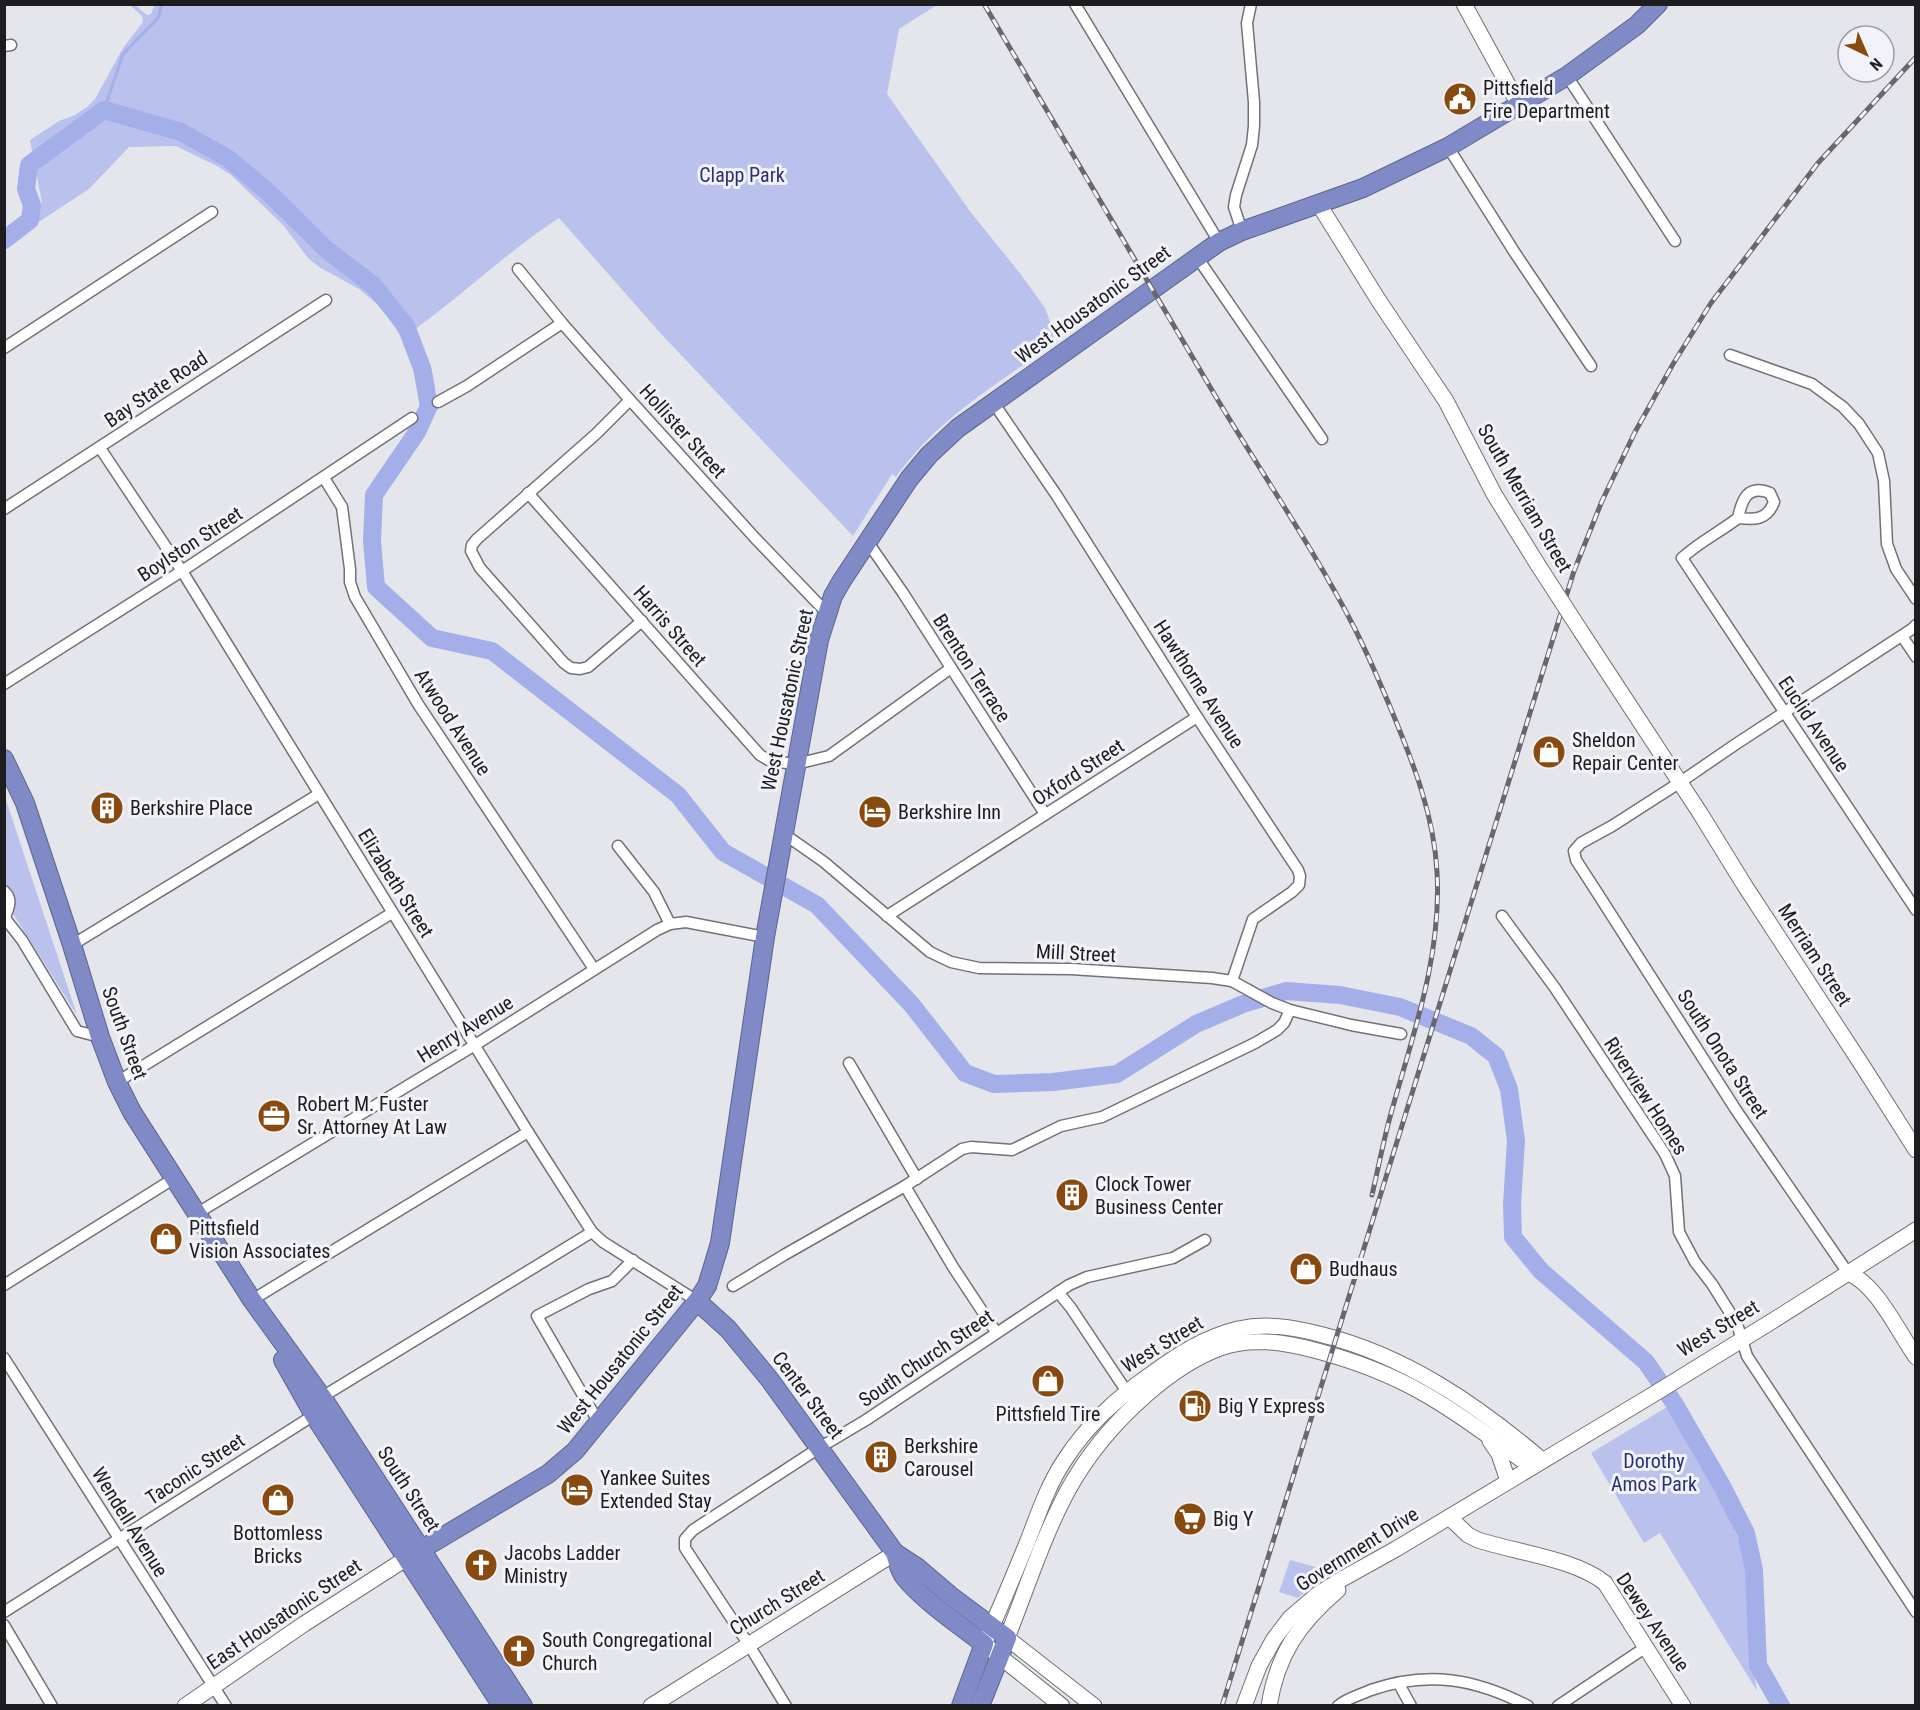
<svg xmlns="http://www.w3.org/2000/svg" width="1920" height="1710" viewBox="0 0 1920 1710" font-family="'Roboto Condensed',sans-serif">
<style>
.green{fill:#b9c1ec}
.lines{fill:none;stroke-linecap:round;stroke-linejoin:round}
.stream{stroke:#a4afea;stroke-width:3}
.river{stroke:#a4afea;stroke-width:18}
.street-casing{stroke:#717277;stroke-width:13}
.secondary-casing{stroke:#717277;stroke-width:17}
.highway-casing{stroke:#5d648c;stroke-width:20}
.street{stroke:#fff;stroke-width:10}
.secondary{stroke:#fff;stroke-width:15}
.highway{stroke:#7f8ac7;stroke-width:18}
.rail-casing{stroke:#68686c;stroke-width:5}
.rail{stroke:#f2f3f9;stroke-width:3;stroke-dasharray:9;stroke-linecap:butt}
.secondary-bridge-casing{stroke:#717277;stroke-width:17;stroke-linecap:butt}
.secondary-bridge{stroke:#fff;stroke-width:15}
.labels{text-anchor:middle;stroke-width:6;stroke-linejoin:round;paint-order:stroke}
.poi-label{font-size:20px;fill:#1d1d1f;stroke:#f2f3f9;text-anchor:start}
.park-label{font-size:20px;fill:#2b2f73;stroke:#f2f3f9}
.street-label{font-size:20px;fill:#1d1d1f;stroke:#f2f3f9}
</style>
<rect width="100%" height="100%" fill="#e5e6ec"/>
<!-- green -->
<g class="green">
<path d="M155 4 937 5 899 29 887 94 972 214 1019 272 1045 308 1051 324 1055 343C998 383 937 419 896 477L892 474 853 536 663 336 559 218C508 251 464 294 415 329 424 350 434 366 435 391L420 400 422 393 421 378 405 343 382 308 359 289 319 267 308 258 283 225 231 175 217 166 176 146 129 147 89 189 5 244V228L42 203 30 140 59 121 75 115 87 107 95 99 123 48 143 22 142 16 130 5H135L147 15 151 14Z"/>
<path d="M5 797 77 1015 5 901Z"/>
<path d="M1667 1407 1729 1516 1745 1557 1750 1584 1749 1640 1757 1691 1660 1533 1644 1543 1591 1453Z"/>
<path d="M1290 1560 1323 1569V1577L1298 1598 1279 1592Z"/>
</g>
<g class="lines">
<!-- stream -->
<path class="stream" d="M104 110 123 54 158 18 162 4"/>
<!-- river -->
<path class="river" d="M4 240 30 220 32 205 26 189 29 165 104 110 181 132 229 159 268 192 327 250 374 286 406 326 422 368 429 406 417 432 374 495 372 541 376 587 432 638 492 651 678 795 723 852 817 905 912 1005 965 1073 994 1084 1053 1082 1117 1074 1196 1024 1243 1004 1286 991 1340 995 1400 1007 1471 1036 1496 1056 1509 1089 1516 1141 1512 1204 1513 1237 1541 1271 1646 1362 1674 1403 1722 1486 1746 1533 1754 1570 1758 1665 1781 1706"/>
<!-- street casing -->
<g class="street-casing">
<g id="street">
<path d="M1075 4 1219 242"/>
<path d="M4 46 11 45"/>
<path d="M1567 76 1675 241"/>
<path d="M1448 147 1515 253 1591 366"/>
<path d="M1242 231 1234 207 1236 195 1252 145 1254 126V102L1247 23 1251 4"/>
<path d="M1197 257 1322 439"/>
<path d="M518 269 562 323 630 400 755 538 827 613"/>
<path d="M4 348 212 212"/>
<path d="M1730 355 1812 384 1843 407 1859 424 1878 453 1884 481 1887 544 1896 569 1916 599"/>
<path d="M630 400 596 434 477 539 472 545 471 551 480 568 564 663 571 668 580 669 588 667 642 621"/>
<path d="M438 402 467 386 562 323"/>
<path d="M993 402 1057 496 1197 717 1298 870 1300 876 1299 885 1292 892 1253 919 1232 981"/>
<path d="M100 448 182 571 528 1132 592 1232 603 1242 697 1301"/>
<path d="M324 478 342 507 350 569V582L355 597 418 704 594 969"/>
<path d="M528 493 744 737 760 755 770 761 796 764 829 756 951 668"/>
<path d="M4 509 326 300"/>
<path d="M1738 518C1742 499 1748 484 1770 493L1774 502C1767 520 1755 520 1738 518 1720 532 1699 542 1682 558L1916 910"/>
<path d="M867 541 903 593 1045 814"/>
<path d="M1902 636 1916 657"/>
<path d="M4 684 182 571 412 418"/>
<path d="M784 834 824 862 930 952 951 962 979 968 1071 969 1212 978 1232 981 1272 1003 1290 1010 1351 1025 1401 1034"/>
<path d="M618 846 654 892 670 924"/>
<path d="M4 891C13 899 9 907 5 917"/>
<path d="M887 916 1197 717"/>
<path d="M1502 916 1555 988 1665 1154 1675 1176 1679 1232 1695 1262 1712 1284 1737 1324 1747 1356 1916 1612"/>
<path d="M4 917 22 940 77 1031 100 1037"/>
<path d="M72 945 319 794"/>
<path d="M849 1063 917 1179"/>
<path d="M117 1082 392 913"/>
<path d="M196 1214 475 1045 657 930 670 924 686 922 765 937"/>
<path d="M1848 1273 1736 1110 1598 894 1576 860 1574 851 1581 843 1612 826 1679 783 1736 744 1912 629 1916 625"/>
<path d="M4 1285 173 1179"/>
<path d="M733 1286 784 1255 905 1186"/>
<path d="M1058 1292 1071 1308 1131 1398"/>
<path d="M252 1300 528 1132"/>
<path d="M996 1332 953 1267 905 1186 962 1149 971 1147 1012 1150 1061 1126 1102 1117 1255 1043 1277 1030 1284 1023 1290 1010"/>
<path d="M4 1358 226 1706"/>
<path d="M322 1397 592 1232"/>
<path d="M599 1423 537 1316 589 1289 612 1281 633 1260"/>
<path d="M4 1612 314 1415"/>
<path d="M4 1625 52 1706"/>
<path d="M1399 1684 1411 1706"/>
<path d="M786 1706 749 1645 685 1548V1539L693 1530 819 1448 866 1420 1069 1285 1087 1277 1173 1258 1205 1240"/>
<path d="M1338 1706C1347 1698 1360 1695 1371 1690 1428 1670 1476 1679 1528 1706"/>
<path d="M1558 1706 1646 1647"/>
</g>
</g>
<!-- secondary casing -->
<g class="secondary-casing">
<g id="secondary">
<path d="M1464 4 1519 105"/>
<path d="M1318 203 1379 301 1446 401 1494 494 1538 565"/>
<path d="M1582 633 1700 813 1745 886 1862 1065 1916 1150"/>
<path d="M1848 1273C1877 1284 1898 1332 1916 1357"/>
<path d="M1490 1441 1499 1454 1508 1481"/>
<path d="M1449 1517 1468 1535 1478 1540C1515 1552 1575 1559 1605 1583L1683 1706"/>
<path d="M185 1706 304 1624 407 1558"/>
<path d="M651 1706 895 1553"/>
<path d="M1062 1706 984 1644C999 1611 1013 1577 1027 1543 1038 1515 1047 1487 1064 1461 1087 1425 1116 1399 1150 1375 1177 1355 1205 1337 1238 1329 1266 1323 1292 1327 1319 1334 1405 1355 1476 1404 1542 1460"/>
<path d="M1094 1706 1007 1638C1026 1590 1043 1537 1067 1492 1087 1455 1116 1421 1147 1394 1169 1375 1193 1358 1220 1348 1250 1337 1283 1342 1314 1350 1352 1360 1388 1373 1423 1393 1461 1414 1496 1442 1532 1467"/>
<path d="M1244 1706 1259 1666 1274 1639 1290 1618 1318 1594 1342 1579 1396 1549 1654 1394 1774 1320 1916 1230"/>
<path d="M1269 1706C1277 1655 1299 1623 1338 1590"/>
</g>
</g>
<!-- highway casing -->
<g class="highway-casing">
<g id="highway">
<path d="M4 759 25 803 72 945 100 1037 117 1082 132 1112 252 1300 322 1397 523 1706"/>
<path d="M697 1301 728 1329 770 1380 895 1553C898 1563 900 1572 906 1579 924 1601 961 1626 984 1644L961 1706"/>
<path d="M283 1360 314 1415 502 1706"/>
<path d="M895 1553 918 1568 952 1597 1007 1638 980 1706"/>
<path d="M407 1558 548 1474 575 1451 697 1301 707 1286 720 1243 765 937 819 640 833 596 841 582 909 479 929 455 958 428 1219 242 1242 231 1363 188 1448 147 1567 76 1637 25 1658 4"/>
</g>
</g>
<!-- street -->
<use href="#street" class="street"/>
<!-- secondary -->
<use href="#secondary" class="secondary"/>
<!-- highway -->
<use href="#highway" class="highway"/>
<!-- rail casing -->
<g class="rail-casing">
<g id="rail">
<path d="M984 4C1061 135 1138 266 1216 397 1262 474 1314 549 1355 629 1369 657 1381 685 1393 714 1414 765 1434 816 1437 872 1442 957 1412 1037 1390 1117 1383 1143 1378 1169 1372 1195"/>
<path d="M1222 1706 1574 571 1602 501 1635 432 1673 364 1711 303 1818 163 1916 57"/>
</g>
</g>
<!-- rail -->
<use href="#rail" class="rail"/>
<!-- secondary-bridge casing -->
<g class="secondary-bridge-casing">
<path id="secondary-bridge" d="M1538 565 1582 633"/>
</g>
<!-- secondary-bridge -->
<use href="#secondary-bridge" class="secondary-bridge"/>
</g>
<!-- icons -->
<defs>
<g id="civic-disc" transform="scale(1.725)"><circle r="9.5" fill="#884a0e" stroke="#f2f3f9"/><path d="M-.6-6.5H3V-4.5H.6V-3L4-1V1h2V6H-6V1h2V-1L-.6-3ZM-1.2 2.5V6h2.4V2.5Z" fill="#fff"/></g>
<g id="shop-disc" transform="scale(1.725)"><circle r="9.5" fill="#884a0e" stroke="#f2f3f9"/><path d="M-5-2.5h2.3a2.7 3.5 0 0 1 5.4 0H5L5.5 6h-11ZM-1.5-2.5h3a1.5 2.3 0 0 0-3 0Z" fill="#fff"/></g>
<g id="building-disc" transform="scale(1.725)"><circle r="9.5" fill="#884a0e" stroke="#f2f3f9"/><path d="M-4-6H4V6H1V3H-1V6H-4ZM-2.5-4.3h1.7v1.8h-1.7ZM.8-4.3h1.7v1.8H.8ZM-2.5-1h1.7V.8h-1.7ZM.8-1h1.7V.8H.8Z" fill="#fff"/></g>
<g id="hotel-disc" transform="scale(1.725)"><circle r="9.5" fill="#884a0e" stroke="#f2f3f9"/><path d="M-6-4.5h1.5V1H6V5H4.5V3h-9V5H-6ZM-4 0a1.8 1.8 0 1 1 3.6 0ZM.5 0V-2.5h3Q6-2.5 6 0Z" fill="#fff"/></g>
<g id="office-disc" transform="scale(1.725)"><circle r="9.5" fill="#884a0e" stroke="#f2f3f9"/><path d="M-6-3h4V-5.5h4V-3h4V5H-6ZM-1-4.5V-3h2v-1.5ZM-6 0V1H6V0Z" fill="#fff"/></g>
<g id="fuel-disc" transform="scale(1.725)"><circle r="9.5" fill="#884a0e" stroke="#f2f3f9"/><path d="M-5.5-6h7V0h2V4h1.3V-2.5L3-4.5l.8-.8L6-3V5H2.5V1h-1V6h-7ZM-4.2-4.7v3.2H.2V-4.7Z" fill="#fff"/></g>
<g id="supermarket-disc" transform="scale(1.725)"><circle r="9.5" fill="#884a0e" stroke="#f2f3f9"/><path d="M-6-5.5h2.5l.6 2H6L4.5 2H-2.5L-4.4-4H-6ZM-1.5 3.2a1.3 1.3 0 1 0 .1 0ZM3 3.2a1.3 1.3 0 1 0 .1 0Z" fill="#fff"/></g>
<g id="church-disc" transform="scale(1.725)"><circle r="9.5" fill="#884a0e" stroke="#f2f3f9"/><path d="M-1.2-6h2.4v3.5h3.3v2.4h-3.3V6h-2.4V-.1h-3.3v-2.4h3.3Z" fill="#fff"/></g>
</defs>
<g fill-rule="evenodd">
<use href="#civic-disc" x="1460" y="99"/>
<use href="#shop-disc" x="1549" y="752"/>
<use href="#building-disc" x="107" y="808"/>
<use href="#hotel-disc" x="875" y="812"/>
<use href="#office-disc" x="274" y="1116"/>
<use href="#building-disc" x="1072" y="1195"/>
<use href="#shop-disc" x="166" y="1239"/>
<use href="#shop-disc" x="1306" y="1269"/>
<use href="#shop-disc" x="1048" y="1381"/>
<use href="#fuel-disc" x="1195" y="1406"/>
<use href="#building-disc" x="881" y="1457"/>
<use href="#hotel-disc" x="577" y="1490"/>
<use href="#shop-disc" x="278" y="1500"/>
<use href="#supermarket-disc" x="1190" y="1519"/>
<use href="#church-disc" x="481" y="1565"/>
<use href="#church-disc" x="519" y="1651"/>
</g>
<g class="labels">
<!-- poi labels -->
<g class="poi-label">
<text x="1483" y="95">Pittsfield<tspan x="1483" dy="23">Fire Department</tspan></text>
<text x="1572" y="747">Sheldon<tspan x="1572" dy="23">Repair Center</tspan></text>
<text x="130" y="815">Berkshire Place</text>
<text x="898" y="819">Berkshire Inn</text>
<text x="297" y="1111">Robert M. Fuster<tspan x="297" dy="23">Sr. Attorney At Law</tspan></text>
<text x="1095" y="1191">Clock Tower<tspan x="1095" dy="23">Business Center</tspan></text>
<text x="189" y="1235">Pittsfield<tspan x="189" dy="23">Vision Associates</tspan></text>
<text x="1329" y="1276">Budhaus</text>
<text x="1218" y="1413">Big Y Express</text>
<text x="1048" y="1421" text-anchor="middle">Pittsfield Tire</text>
<text x="904" y="1453">Berkshire<tspan x="904" dy="23">Carousel</tspan></text>
<text x="600" y="1485">Yankee Suites<tspan x="600" dy="23">Extended Stay</tspan></text>
<text x="1213" y="1526">Big Y</text>
<text x="278" y="1540" text-anchor="middle">Bottomless<tspan x="278" dy="23">Bricks</tspan></text>
<text x="504" y="1560">Jacobs Ladder<tspan x="504" dy="23">Ministry</tspan></text>
<text x="542" y="1647">South Congregational<tspan x="542" dy="23">Church</tspan></text>
</g>
<!-- park labels -->
<g class="park-label">
<text x="742" y="182">Clapp Park</text>
<text x="1654" y="1468">Dorothy<tspan x="1654" dy="23">Amos Park</tspan></text>
</g>
<!-- street labels -->
<g class="street-label">
<text transform="translate(1093 304) rotate(-36)" y="7">West Housatonic Street</text>
<text transform="translate(156 389) rotate(-34)" y="7">Bay State Road</text>
<text transform="translate(683 431) rotate(48)" y="7">Hollister Street</text>
<text transform="translate(1525 498) rotate(60)" y="7">South Merriam Street</text>
<text transform="translate(190 544) rotate(-33)" y="7">Boylston Street</text>
<text transform="translate(670 626) rotate(49)" y="7">Harris Street</text>
<text transform="translate(972 668) rotate(57)" y="7">Brenton Terrace</text>
<text transform="translate(1199 684) rotate(57)" y="7">Hawthorne Avenue</text>
<text transform="translate(787 700) rotate(-78)" y="7">West Housatonic Street</text>
<text transform="translate(453 722) rotate(57)" y="7">Atwood Avenue</text>
<text transform="translate(1814 724) rotate(56)" y="7">Euclid Avenue</text>
<text transform="translate(1078 772) rotate(-33)" y="7">Oxford Street</text>
<text transform="translate(396 883) rotate(58)" y="7">Elizabeth Street</text>
<text transform="translate(1076 953) rotate(3)" y="7">Mill Street</text>
<text transform="translate(1815 955) rotate(57)" y="7">Merriam Street</text>
<text transform="translate(465 1029) rotate(-32)" y="7">Henry Avenue</text>
<text transform="translate(125 1033) rotate(70)" y="7">South Street</text>
<text transform="translate(1723 1054) rotate(57)" y="7">South Onota Street</text>
<text transform="translate(1646 1096) rotate(57)" y="7">Riverview Homes</text>
<text transform="translate(1718 1328) rotate(-31)" y="7">West Street</text>
<text transform="translate(1162 1344) rotate(-31)" y="7">West Street</text>
<text transform="translate(926 1358) rotate(-34)" y="7">South Church Street</text>
<text transform="translate(620 1359) rotate(-51)" y="7">West Housatonic Street</text>
<text transform="translate(808 1395) rotate(53)" y="7">Center Street</text>
<text transform="translate(195 1469) rotate(-33)" y="7">Taconic Street</text>
<text transform="translate(409 1489) rotate(57)" y="7">South Street</text>
<text transform="translate(130 1522) rotate(58)" y="7">Wendell Avenue</text>
<text transform="translate(1357 1549) rotate(-32)" y="7">Government Drive</text>
<text transform="translate(777 1602) rotate(-32)" y="7">Church Street</text>
<text transform="translate(284 1614) rotate(-34)" y="7">East Housatonic Street</text>
<text transform="translate(1653 1622) rotate(56)" y="7">Dewey Avenue</text>
</g>
</g>
<!-- border -->
<rect width="1920" height="1710" fill="none" stroke="#1d1d1f" stroke-width="12"/>
<!-- north arrow -->
<g transform="translate(1866 54) rotate(136)"><circle r="28" fill="#f2f3f9" stroke="#9d9da2" stroke-width="1.5"/>
<path d="M0-4.5L10 22L0 15L-10 22Z" fill="#884a0e"/>
<text y="-9" font-size="16" font-weight="bold" text-anchor="middle" fill="#1d1d1f">N</text>
</g>
</svg>
